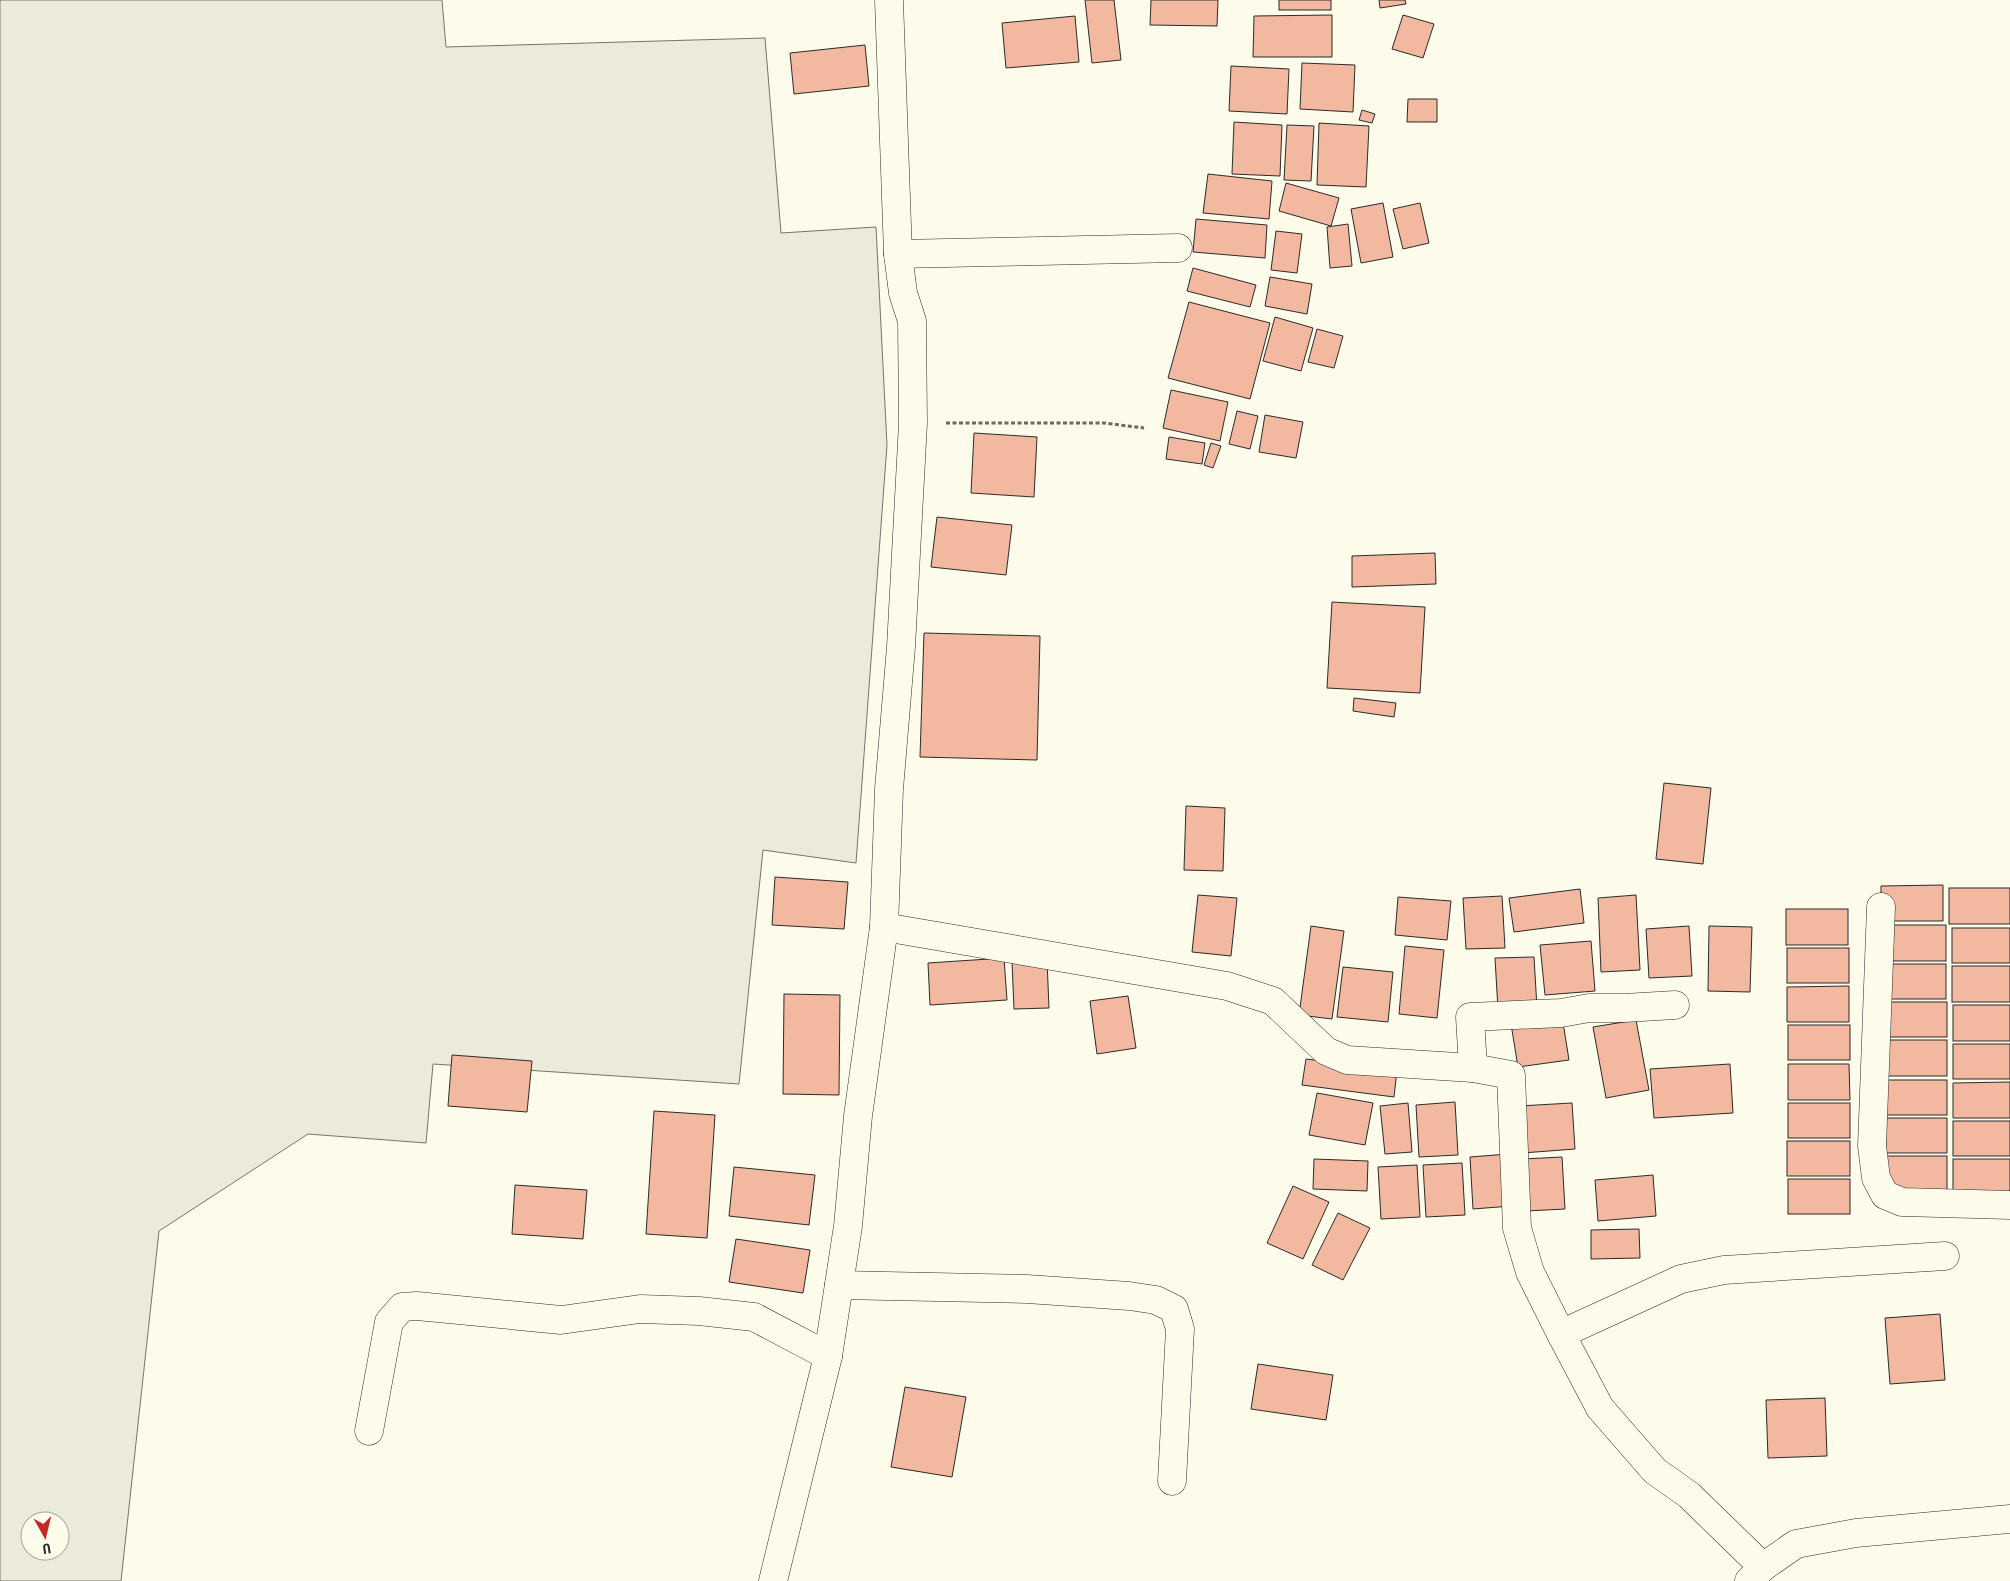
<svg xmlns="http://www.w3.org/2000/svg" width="2010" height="1581" viewBox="0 0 2010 1581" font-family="'Roboto Condensed',sans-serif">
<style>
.green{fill:#ecebdb;stroke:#74746e;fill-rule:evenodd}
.building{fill:#f2b8a0;stroke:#2b2b2b}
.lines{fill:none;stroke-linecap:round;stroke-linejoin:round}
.street-casing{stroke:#2b2b2b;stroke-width:29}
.path{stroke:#6a6964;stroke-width:3;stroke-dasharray:4 2.5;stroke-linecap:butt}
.street{stroke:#fdfbea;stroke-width:28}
</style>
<rect width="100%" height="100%" fill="#fdfbea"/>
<!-- green -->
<path class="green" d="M0 0H442L446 47 765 38 781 233 876 227 887 445 856 863 763 850 739 1084 433 1064 426 1143 308 1134 159 1231 121 1581H0ZM30 1521H60V1551H30Z"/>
<!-- building -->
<g class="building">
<path d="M1085 0H1114L1121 60 1092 63Z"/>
<path d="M1151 0H1218L1217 26 1150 25Z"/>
<rect x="1279" y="0" width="52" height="10"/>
<path d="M1379 0H1405L1406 4 1380 8Z"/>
<path d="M1332 15V57H1253L1254 16Z"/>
<path d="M1403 15 1434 24 1423 58 1392 49Z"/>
<path d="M1075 16 1079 62 1006 68 1002 23Z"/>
<path d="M865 45 869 86 794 94 790 53Z"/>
<path d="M1302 63 1355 65 1353 112 1300 109Z"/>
<path d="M1231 66 1289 69 1287 114 1229 111Z"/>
<path d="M1408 99H1437V122H1407Z"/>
<path d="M1362 110 1375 114 1372 123 1359 120Z"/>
<path d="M1234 122 1282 125 1280 176 1232 174Z"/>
<path d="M1319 123 1369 126 1366 187 1317 185Z"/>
<path d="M1287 125 1314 126 1311 181 1284 180Z"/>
<path d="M1208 174 1272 181 1269 219 1203 213Z"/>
<path d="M1286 183 1339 198 1331 226 1279 211Z"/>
<path d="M1383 203 1393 257 1361 263 1351 209Z"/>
<path d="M1420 203 1429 243 1403 249 1393 209Z"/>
<path d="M1196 219 1267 225 1265 258 1193 252Z"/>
<path d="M1348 224 1352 266 1330 268 1327 227Z"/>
<path d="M1276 231 1302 234 1297 273 1271 270Z"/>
<path d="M1193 268 1256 285 1250 307 1187 291Z"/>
<path d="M1270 277 1312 284 1307 314 1265 306Z"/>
<path d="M1189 302 1270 323 1250 399 1168 378Z"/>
<path d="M1275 317 1313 328 1301 371 1263 361Z"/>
<path d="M1317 329 1343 336 1334 368 1308 362Z"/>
<path d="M1171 390 1228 402 1220 441 1163 428Z"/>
<path d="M1237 411 1258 416 1250 449 1229 444Z"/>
<path d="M1265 415 1303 422 1296 458 1259 452Z"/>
<path d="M974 433 1037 437 1034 497 971 493Z"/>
<path d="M1169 437 1205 443 1202 464 1166 459Z"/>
<path d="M1211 443 1221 446 1213 468 1204 465Z"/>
<path d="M937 517 1012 525 1006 575 931 567Z"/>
<path d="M1435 553 1436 584 1352 587V556Z"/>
<path d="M1332 602 1425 607 1420 693 1327 688Z"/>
<path d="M924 633 1040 636 1037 760 920 757Z"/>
<path d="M1354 698 1396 703 1394 717 1353 711Z"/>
<path d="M1664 783 1711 788 1703 864 1656 859Z"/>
<path d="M1186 806 1225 808 1223 871 1184 870Z"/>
<path d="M775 877 848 882 844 929 772 925Z"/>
<path d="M1943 885V921H1881V886Z"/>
<rect x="1949" y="888" width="61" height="36"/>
<path d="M1580 889 1584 923 1514 932 1509 898Z"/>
<path d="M1198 895 1237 898 1231 956 1192 952Z"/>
<path d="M1636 895 1640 970 1601 972 1598 898Z"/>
<path d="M1502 896 1505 948 1466 949 1463 898Z"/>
<path d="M1398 897 1451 901 1447 940 1395 935Z"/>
<rect x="1786" y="909" width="62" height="36"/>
<rect x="1883" y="925" width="63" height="36"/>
<path d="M1311 926 1344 931 1332 1019 1299 1015Z"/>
<path d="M1689 926 1692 976 1649 978 1646 929Z"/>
<path d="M1709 926 1752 927 1750 992 1708 991Z"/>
<rect x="1952" y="928" width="58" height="35"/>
<path d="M1591 941 1595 991 1545 995 1540 945Z"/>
<path d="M1405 946 1444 950 1437 1018 1399 1014Z"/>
<rect x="1787" y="948" width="62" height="35"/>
<path d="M1534 957 1537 1008 1498 1010 1495 958Z"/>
<path d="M1004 958 1007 1000 930 1005 928 963Z"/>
<path d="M1047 960 1049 1008 1014 1009 1012 962Z"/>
<rect x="1884" y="964" width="62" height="35"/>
<rect x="1952" y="966" width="58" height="36"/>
<path d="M1343 967 1393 972 1388 1022 1337 1017Z"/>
<path d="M1849 986V1022H1787V987Z"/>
<path d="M784 994 840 995 839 1095 783 1094Z"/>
<path d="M1128 996 1136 1048 1097 1054 1090 1001Z"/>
<rect x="1884" y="1002" width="63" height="35"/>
<rect x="1953" y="1005" width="57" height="36"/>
<path d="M1562 1016 1569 1060 1518 1067 1511 1024Z"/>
<path d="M1636 1020 1649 1090 1606 1098 1593 1027Z"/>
<rect x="1788" y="1025" width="62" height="35"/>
<rect x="1885" y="1040" width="62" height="36"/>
<rect x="1953" y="1044" width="57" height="35"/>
<path d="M452 1055 532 1061 527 1112 448 1106Z"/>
<path d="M1306 1059 1397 1070 1394 1097 1302 1085Z"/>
<path d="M1730 1064 1733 1113 1654 1118 1650 1069Z"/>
<path d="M1788 1064H1849L1850 1100H1788Z"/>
<rect x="1885" y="1080" width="62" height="35"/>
<path d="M2010 1082V1118H1953V1083Z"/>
<path d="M1317 1093 1373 1103 1365 1145 1309 1135Z"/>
<path d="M1455 1102 1458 1155 1419 1157 1416 1105Z"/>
<path d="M1408 1103 1412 1152 1385 1154 1380 1106Z"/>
<path d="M1572 1103 1575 1149 1522 1153 1519 1106Z"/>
<rect x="1788" y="1103" width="62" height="35"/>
<path d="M654 1111 715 1115 707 1238 646 1234Z"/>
<path d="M1885 1118H1947V1153H1886Z"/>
<rect x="1953" y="1121" width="57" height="35"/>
<rect x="1787" y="1141" width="63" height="35"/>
<path d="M1508 1154 1511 1206 1473 1209 1470 1157Z"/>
<rect x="1885" y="1156" width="62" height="36"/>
<path d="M1562 1157 1565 1209 1526 1211 1523 1159Z"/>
<path d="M1314 1159 1368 1161 1367 1191 1313 1189Z"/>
<rect x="1953" y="1159" width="57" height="36"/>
<path d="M1462 1163 1465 1215 1426 1217 1423 1165Z"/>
<path d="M1417 1165 1420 1217 1381 1219 1378 1167Z"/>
<path d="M734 1167 815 1175 809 1225 729 1216Z"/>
<path d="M1653 1175 1656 1216 1598 1221 1595 1180Z"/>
<rect x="1788" y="1179" width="62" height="35"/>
<path d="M515 1185 587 1190 583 1239 512 1234Z"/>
<path d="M1293 1186 1329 1202 1303 1259 1267 1243Z"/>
<path d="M1338 1213 1370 1228 1343 1280 1312 1265Z"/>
<path d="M1639 1229 1640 1258 1591 1259V1230Z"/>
<path d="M736 1239 810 1250 803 1293 729 1282Z"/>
<path d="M1940 1314 1945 1380 1890 1384 1885 1318Z"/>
<path d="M1258 1364 1333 1375 1326 1420 1251 1409Z"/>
<path d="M905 1387 966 1397 952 1477 891 1467Z"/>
<path d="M1825 1398 1827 1456 1768 1458 1766 1400Z"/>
</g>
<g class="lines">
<!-- street casing -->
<g class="street-casing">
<g id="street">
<path d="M898 254 1178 248"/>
<path d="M1881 907 1872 1146 1876 1178 1885 1195 1902 1202 2010 1205"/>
<path d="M884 927 1227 986 1273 1001 1326 1051 1347 1060 1473 1068"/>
<path d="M1675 1005 1624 1008H1589L1561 1013 1470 1017 1473 1068 1511 1075 1517 1228 1530 1272 1561 1334 1600 1408 1655 1471 1689 1495 1763 1567"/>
<path d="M839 1285 1027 1289 1129 1296 1156 1300 1174 1309 1180 1329 1172 1481"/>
<path d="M1561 1334 1681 1279 1724 1270 1945 1256"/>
<path d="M369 1431 389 1322 402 1307 417 1306 561 1320 640 1309 699 1311 754 1317 828 1356"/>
<path d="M773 1581 828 1356 848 1226 858 1116 884 927 889 789 901 647 913 423 912 321 903 293 898 254 889 0"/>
<path d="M1749 1581 1763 1567 1796 1544 1856 1533 2010 1519"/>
</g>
</g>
<!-- path -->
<path class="path" d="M946 423H1104L1144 428"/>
<!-- street -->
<use href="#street" class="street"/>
</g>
<!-- north arrow -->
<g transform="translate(45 1536) rotate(172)"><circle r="24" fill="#fdfbea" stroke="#a9a89e"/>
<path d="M0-4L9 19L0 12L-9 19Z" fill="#c62828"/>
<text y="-8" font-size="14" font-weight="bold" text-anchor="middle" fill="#2b2b2b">U</text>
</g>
</svg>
